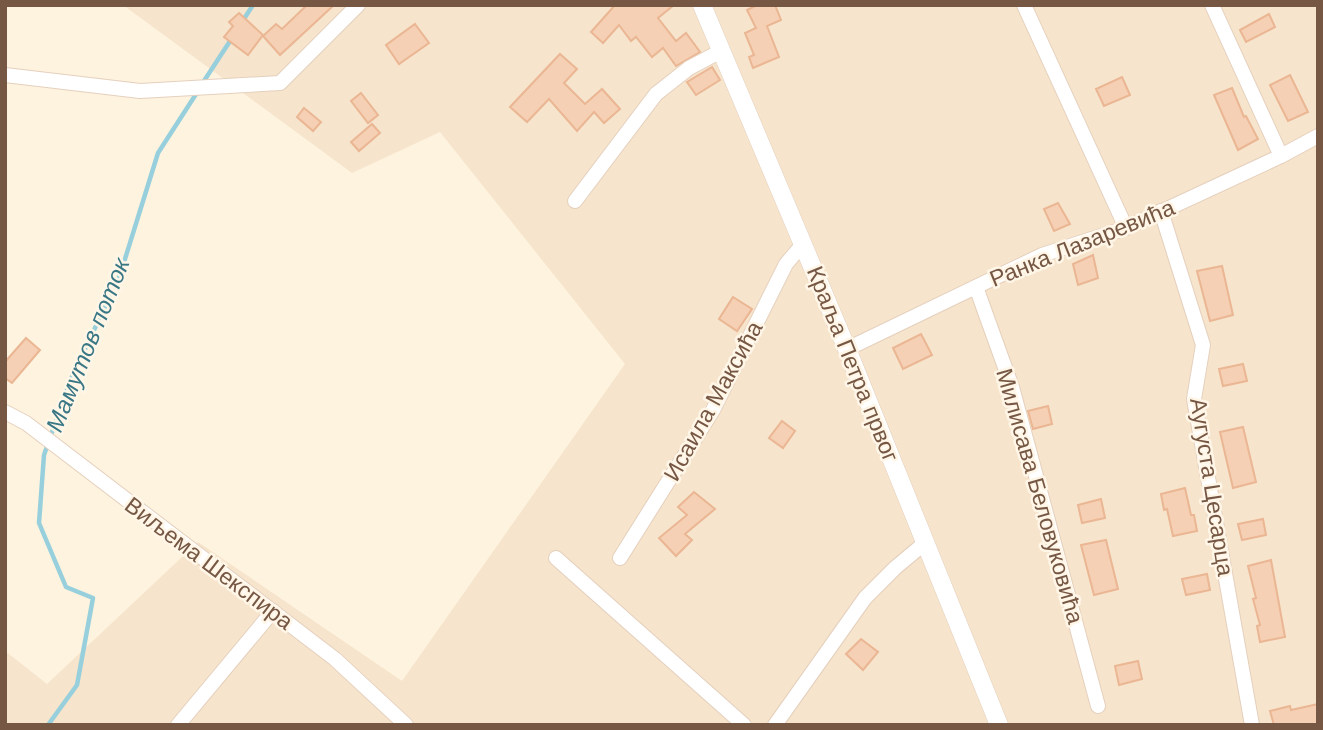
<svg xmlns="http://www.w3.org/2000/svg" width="1323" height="730" viewBox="0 0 1323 730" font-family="Arial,sans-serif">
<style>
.residential{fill:#f6e4cc}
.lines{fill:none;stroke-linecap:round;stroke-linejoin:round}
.stream{stroke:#97d0dc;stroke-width:4.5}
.building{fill:#f6d0b4;stroke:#eab693;stroke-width:2}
.minor-casing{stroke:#e5d0bd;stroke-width:16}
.tertiary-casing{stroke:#e5d0bd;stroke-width:19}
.minor{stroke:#fff;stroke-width:14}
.tertiary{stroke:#fff;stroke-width:18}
.labels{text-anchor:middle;stroke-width:5;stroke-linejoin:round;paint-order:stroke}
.street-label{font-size:23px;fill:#765744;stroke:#fff6e7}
.water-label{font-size:24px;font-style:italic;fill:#3a7785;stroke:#fff6e7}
</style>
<rect width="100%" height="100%" fill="#fef3df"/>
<!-- residential -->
<path class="residential" d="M123 5H1318V725H5V651L47 684 198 542 402 681 625 364 440 132 352 173Z"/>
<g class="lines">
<!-- stream -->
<g class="stream">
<path d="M242 22 253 5"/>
<path d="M202 84 232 38"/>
<path d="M48 725 77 685 93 598 66 587 39 523 44 455 70 381 120 275 158 153 198 91"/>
</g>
</g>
<!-- building -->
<g class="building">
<path d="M307 5H334L280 55 263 36 276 24 282 29Z"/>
<path d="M615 5H674L658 18 676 41 686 33 700 52 676 66 663 48 652 57 636 37 631 41 619 25 603 43 591 32Z"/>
<path d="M757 5H775L781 20 767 26 779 57 753 68 749 57 754 55 745 33 756 28 747 10Z"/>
<path d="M239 13 263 35 248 55 224 37 233 26 229 22Z"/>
<path d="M1269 14 1275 27 1246 42 1240 30Z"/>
<path d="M415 24 429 43 399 64 386 45Z"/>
<path d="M560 54 577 69 564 83 585 104 602 89 620 109 604 123 594 112 577 131 549 99 527 122 510 107Z"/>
<path d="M712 67 720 80 696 95 687 82Z"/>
<path d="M1290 75 1308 112 1288 121 1270 85Z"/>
<path d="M1122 77 1130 95 1104 106 1096 89Z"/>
<path d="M1232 88 1244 117 1246 116 1258 139 1238 150 1214 95Z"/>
<path d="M361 93 378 115 368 123 351 101Z"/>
<path d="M304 108 321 122 313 131 297 117Z"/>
<path d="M372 124 380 133 359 151 351 142Z"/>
<path d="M1058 203 1070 224 1054 231 1044 209Z"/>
<path d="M1093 255 1098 278 1078 285 1073 264Z"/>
<path d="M1222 266 1233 315 1210 321 1197 271Z"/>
<path d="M733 297 752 309 737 331 719 319Z"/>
<path d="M921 334 932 355 903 369 893 348Z"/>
<path d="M26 338 40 350 12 383 5 378V362Z"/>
<path d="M1243 364 1247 381 1223 386 1219 369Z"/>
<path d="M1048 406 1052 424 1033 429 1028 411Z"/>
<path d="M782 421 795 431 783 448 769 438Z"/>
<path d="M1243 427 1256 482 1233 488 1220 432Z"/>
<path d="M1185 488 1191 515H1194L1197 531 1173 536 1167 509 1164 510 1161 494Z"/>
<path d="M694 492 715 509 685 534 692 540 676 556 659 538 687 515 678 507Z"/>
<path d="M1101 499 1105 518 1082 523 1078 505Z"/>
<path d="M1263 519 1266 535 1242 540 1238 524Z"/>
<path d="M1106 540 1118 589 1094 595 1081 545Z"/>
<path d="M1271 560 1285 637 1260 642 1257 626 1260 625 1253 599 1256 598 1248 566Z"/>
<path d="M1207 574 1210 590 1186 595 1182 579Z"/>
<path d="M861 639 878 652 863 670 846 654Z"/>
<path d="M1138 661 1142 679 1119 685 1115 666Z"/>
<path d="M1318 704V725H1274L1270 711 1290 706 1291 710Z"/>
</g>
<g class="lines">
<!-- minor casing -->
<g class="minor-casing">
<g id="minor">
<path d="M1024 5 1126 228"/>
<path d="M1212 5 1281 156"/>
<path d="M5 75 140 91 280 83 358 5"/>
<path d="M575 201 656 94 689 68 721 51"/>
<path d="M1161 211 1203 345 1194 399 1252 725"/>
<path d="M976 287 1012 387 1098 706"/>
<path d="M847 349 1042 255 1126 228 1281 156 1318 136"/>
<path d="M5 412 26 423 335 659 406 725"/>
<path d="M556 558 744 725"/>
<path d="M620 558 713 410 786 264 803 244"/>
<path d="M178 725 273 611"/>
<path d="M775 725 865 598 895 568 926 542"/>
</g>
</g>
<!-- tertiary casing -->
<g class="tertiary-casing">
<path id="tertiary" d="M702 5 847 349 999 725"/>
</g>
<!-- minor -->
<use href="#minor" class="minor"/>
<!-- tertiary -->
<use href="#tertiary" class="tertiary"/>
</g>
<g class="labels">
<!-- street labels -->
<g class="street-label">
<text transform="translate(1082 243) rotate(-22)" y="8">Ранка Лазаревића</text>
<text transform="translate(853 364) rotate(68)" y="8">Краља Петра првог</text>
<text transform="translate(713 401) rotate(-61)" y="8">Исаила Максића</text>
<text transform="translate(1212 487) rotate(81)" y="8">Аугуста Цесарца</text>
<text transform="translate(1040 496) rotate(74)" y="8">Милисава Беловуковића</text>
<text transform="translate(209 563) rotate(37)" y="8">Виљема Шекспира</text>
</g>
<!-- water labels -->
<g class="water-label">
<text transform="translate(88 345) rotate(-68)" y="8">Мамутов поток</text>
</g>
</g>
<!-- border -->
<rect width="1323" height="730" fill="none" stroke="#765744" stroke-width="14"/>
</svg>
